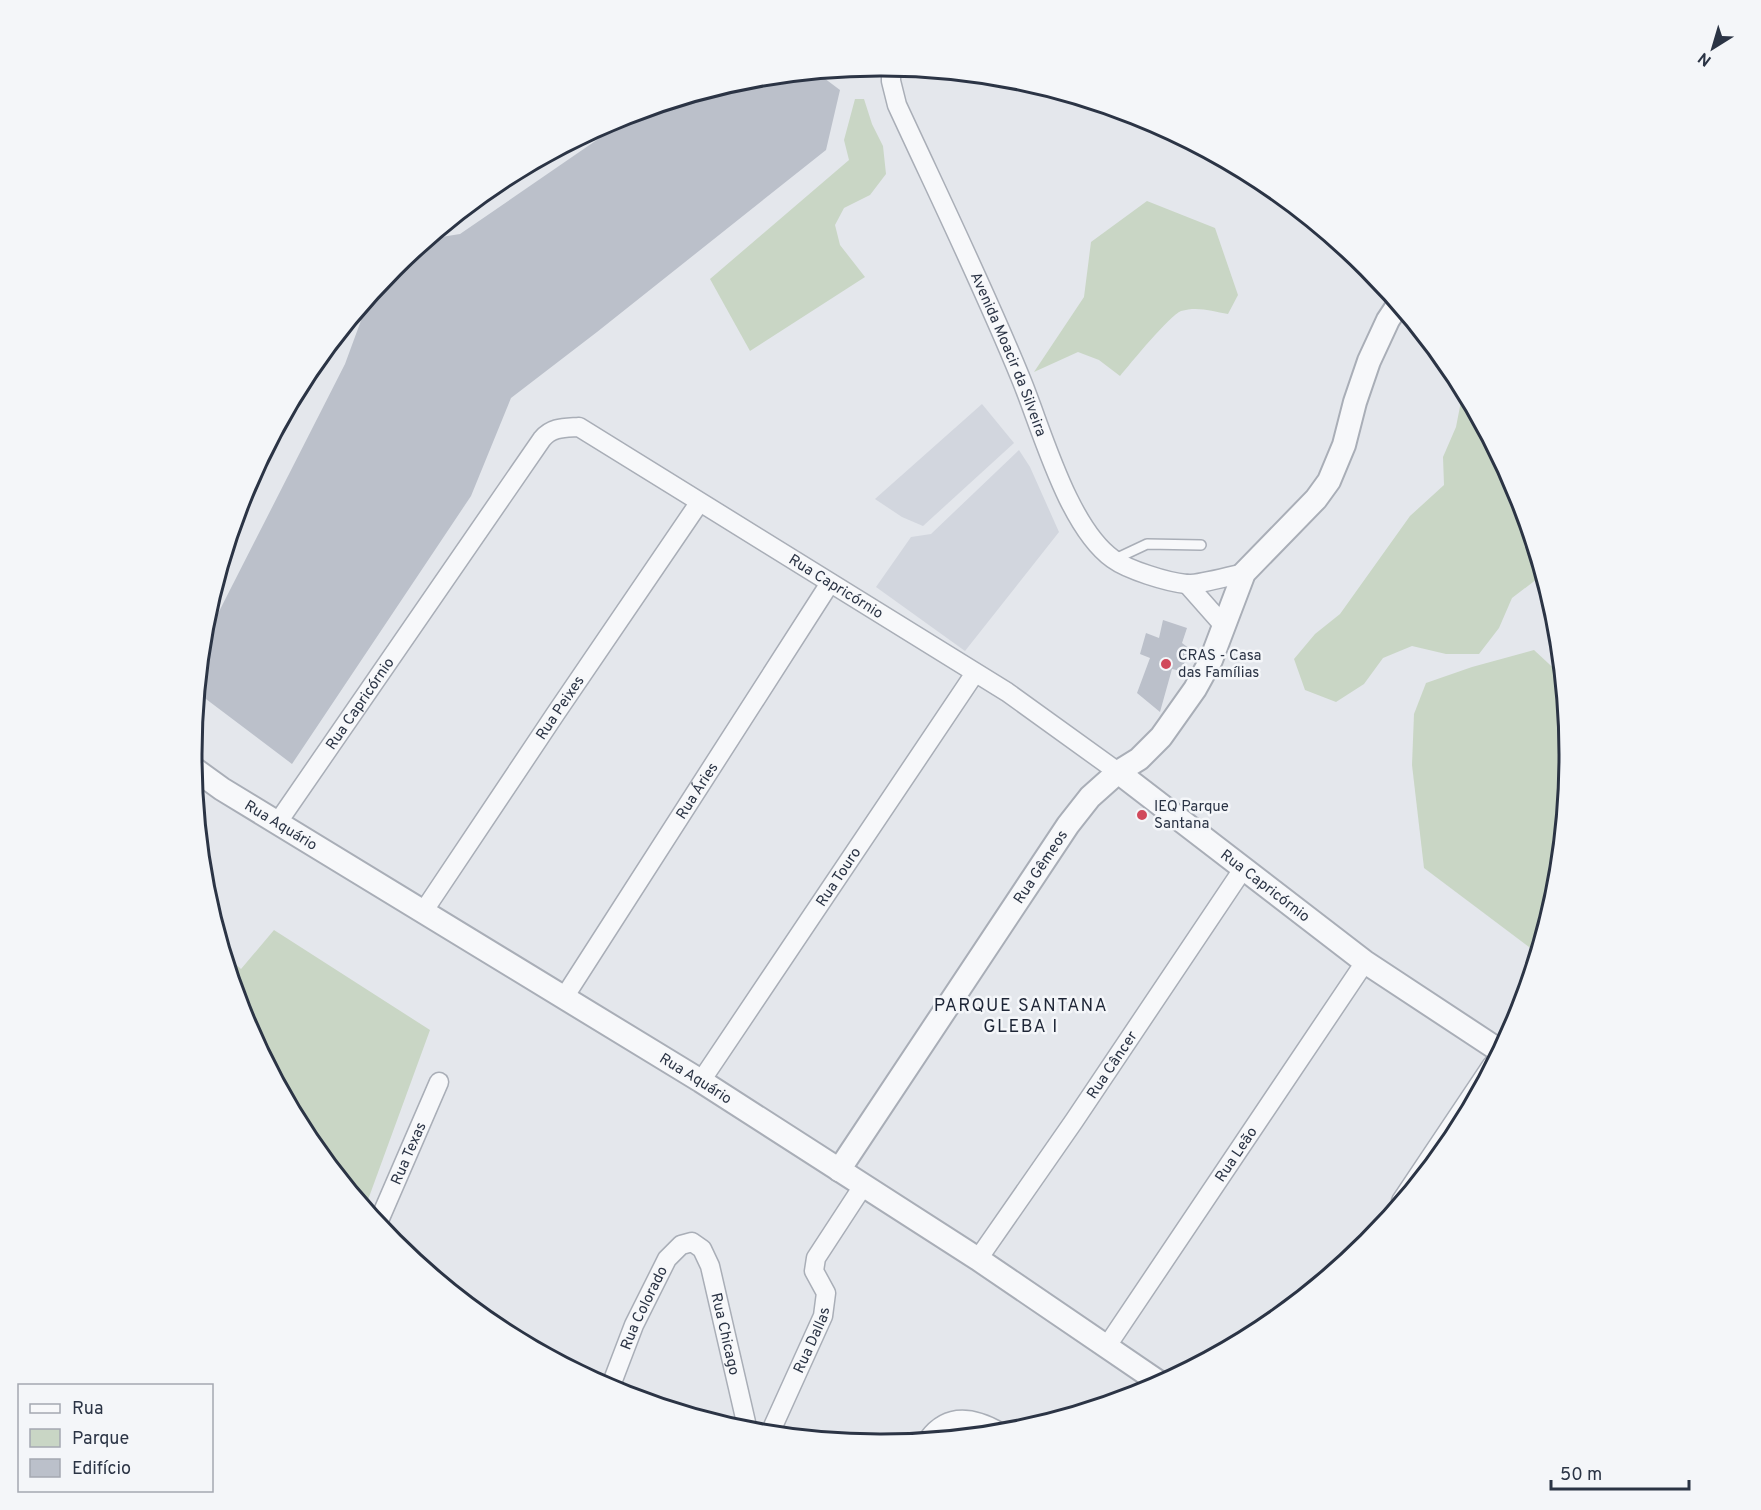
<svg xmlns="http://www.w3.org/2000/svg" width="1761" height="1510" viewBox="0 0 1761 1510" font-family="Overpass,sans-serif">
<style>
.built{fill:#d2d6de}
.green{fill:#c9d6c5}
.building{fill:#bbc0ca}
.lines{fill:none;stroke-linecap:round;stroke-linejoin:round}
.service-casing{stroke:#a9aeb7;stroke-width:12}
.minor-casing{stroke:#a9aeb7;stroke-width:21}
.tertiary-casing{stroke:#a9aeb7;stroke-width:26}
.service{stroke:#f7f8fa;stroke-width:9}
.minor{stroke:#f7f8fa;stroke-width:18}
.tertiary{stroke:#f7f8fa;stroke-width:22}
.poi-dot{fill:#d1495b;stroke:#f4f6f9;stroke-width:2}
.labels{text-anchor:middle;stroke-width:5;stroke-linejoin:round;paint-order:stroke}
.street-label{font-size:15px;fill:#2b3445;stroke:#f4f6f9}
.poi-label{font-size:15px;fill:#2b3445;stroke:#f4f6f9;text-anchor:start}
.quarter-label{font-size:18px;letter-spacing:1.5px;fill:#1d2536;stroke:#f4f6f9}
.rim{fill:none;stroke:#2b3445;stroke-width:3}
</style>
<rect width="100%" height="100%" fill="#e4e7ec"/>
<!-- built -->
<g class="built">
<path d="M982 404 1014 443 923 526 902 517 875 499Z"/>
<path d="M1019 450 1030 467 1059 532 965 651 876 587 911 537 931 534Z"/>
</g>
<!-- green -->
<g class="green">
<path d="M855 99H864L872 124 883 146 886 174 870 195 844 208 835 225 840 245 865 277 750 351 710 279 849 160 844 140Z"/>
<path d="M1147 201 1215 228 1238 295 1228 314C1212 311 1197 306 1181 311 1170 315 1130 364 1120 376L1099 360 1078 352 1034 372 1084 297 1091 242Z"/>
<path d="M1463 391 1517 492 1544 581 1537 579 1512 598 1499 628 1479 654H1446L1412 646 1383 658 1364 684 1336 702 1305 690 1294 659 1315 634 1340 614 1410 516 1444 485 1443 457 1456 427Z"/>
<path d="M1534 650 1562 676 1569 755 1556 890 1537 953 1424 868 1412 765 1414 714 1426 683 1472 667Z"/>
<path d="M274 930 430 1030 365 1208 307 1137 244 1018 225 955 241 969Z"/>
</g>
<!-- building -->
<g class="building">
<path d="M816 72 840 90 826 150 597 332 511 398 471 496 292 764 198 693 203 643 345 364 370 296 394 268 429 239 460 234 636 113 746 79Z"/>
<path d="M1163 620 1187 628 1182 643 1190 649 1181 671 1172 669 1160 712 1137 693 1150 658 1140 654 1146 633 1159 638Z"/>
</g>
<g class="lines">
<!-- service casing -->
<g class="service-casing">
<path id="service" d="M1113 560 1147 544 1201 545"/>
</g>
<!-- minor casing -->
<g class="minor-casing">
<g id="minor">
<path id="s1" d="M891 67V81L897 105C939 196 983 286 1021 379 1042 430 1068 527 1113 559 1128 570 1167 582 1186 584 1199 585 1229 576 1244 573"/>
<path d="M1187 584 1225 627"/>
<path id="s2" d="M278 822 542 439C552 427 564 428 579 427L1007 692 1118 772"/>
<path id="s3" d="M423 912 556 713 699 503"/>
<path id="s4" d="M565 996 830 583"/>
<path id="s5" d="M701 1081 975 673"/>
<path d="M1401 1201 1492 1065"/>
<path id="s6" d="M378 1223 439 1082"/>
<path id="s7" d="M978 1259 1074 1121 1243 869"/>
<path id="s8" d="M1107 1346 1365 962"/>
<path id="s9" d="M610 1388 634 1325 667 1259 681 1245 692 1242 702 1249 710 1266 748 1431"/>
<path id="s10" d="M770 1433 823 1316 826 1293 814 1271 816 1258 863 1186"/>
<path d="M928 1439C948 1412 974 1417 1000 1432"/>
</g>
</g>
<!-- tertiary casing -->
<g class="tertiary-casing">
<g id="tertiary">
<path id="s11" d="M193 768 222 789 701 1081 978 1259 1160 1383"/>
<path id="s12" d="M1118 772 1365 962 1500 1051"/>
<path id="s13" d="M839 1170 1068 825 1090 797 1118 772 1139 759 1161 737 1195 689 1211 660 1244 573 1316 499 1329 481 1344 445 1355 402 1369 361 1388 320 1398 305"/>
</g>
</g>
<!-- service -->
<use href="#service" class="service"/>
<!-- minor -->
<use href="#minor" class="minor"/>
<!-- tertiary -->
<use href="#tertiary" class="tertiary"/>
</g>
<!-- markers -->
<g class="poi-dot">
<circle cx="1166" cy="664" r="6"/>
<circle cx="1142" cy="815" r="6"/>
</g>
<g class="labels">
<!-- street labels -->
<g class="street-label">
<text dy="5" stroke="none"><textPath href="#s1" startOffset="312">Avenida Moacir da Silveira</textPath></text>
<text dy="5" stroke="none"><textPath href="#s2" startOffset="808">Rua Capricórnio</textPath></text>
<text dy="5" stroke="none"><textPath href="#s2" startOffset="144">Rua Capricórnio</textPath></text>
<text dy="5" stroke="none"><textPath href="#s3" startOffset="246">Rua Peixes</textPath></text>
<text dy="5" stroke="none"><textPath href="#s4" startOffset="244">Rua Áries</textPath></text>
<text dy="5" stroke="none"><textPath href="#s11" startOffset="105">Rua Aquário</textPath></text>
<text dy="5" stroke="none"><textPath href="#s13" startOffset="364">Rua Gêmeos</textPath></text>
<text dy="5" stroke="none"><textPath href="#s5" startOffset="246">Rua Touro</textPath></text>
<text dy="5" stroke="none"><textPath href="#s12" startOffset="186">Rua Capricórnio</textPath></text>
<text dy="5" stroke="none"><textPath href="#s7" startOffset="236">Rua Câncer</textPath></text>
<text dy="5" stroke="none"><textPath href="#s11" startOffset="591">Rua Aquário</textPath></text>
<text dy="5" stroke="none"><textPath href="#s6" startOffset="76">Rua Texas</textPath></text>
<text dy="5" stroke="none"><textPath href="#s8" startOffset="231">Rua Leão</textPath></text>
<text dy="5" stroke="none"><textPath href="#s9" startOffset="87">Rua Colorado</textPath></text>
<text dy="5" stroke="none"><textPath href="#s9" startOffset="273">Rua Chicago</textPath></text>
<text dy="5" stroke="none"><textPath href="#s10" startOffset="102">Rua Dallas</textPath></text>
</g>
<!-- poi labels -->
<g class="poi-label">
<text x="1178" y="660">CRAS - Casa<tspan x="1178" dy="17">das Famílias</tspan></text>
<text x="1154" y="811">IEQ Parque<tspan x="1154" dy="17">Santana</tspan></text>
</g>
<!-- quarter labels -->
<g class="quarter-label">
<text x="1021" y="1011">PARQUE SANTANA<tspan x="1021" dy="21">GLEBA I</tspan></text>
</g>
</g>
<!-- crop -->
<path d="M0 0H1761V1510H0ZM880 76H881A678 678 0 0 1 1559 754V756A678 678 0 0 1 881 1434H880A678 678 0 0 1 202 756V754A678 678 0 0 1 880 76Z" fill="#f4f6f9" fill-rule="evenodd"/>
<path class="rim" d="M880 76H881A678 678 0 0 1 1559 754V756A678 678 0 0 1 881 1434H880A678 678 0 0 1 202 756V754A678 678 0 0 1 880 76Z"/>
<!-- legend -->
<rect x="18" y="1384" width="195" height="108" fill="#f4f6f9" stroke="#a4a8b1" stroke-width="1.5"/>
<rect x="30" y="1404" width="30" height="9" fill="#f7f8fa" stroke="#a4a8b1" stroke-width="1.5"/>
<text x="72" y="1414" font-size="18" fill="#2b3445">Rua</text>
<rect x="30" y="1429" width="30" height="18" fill="#c9d6c5" stroke="#a4a8b1" stroke-width="1.5"/>
<text x="72" y="1444" font-size="18" fill="#2b3445">Parque</text>
<rect x="30" y="1459" width="30" height="18" fill="#bbc0ca" stroke="#a4a8b1" stroke-width="1.5"/>
<text x="72" y="1474" font-size="18" fill="#2b3445">Edifício</text>
<!-- north arrow -->
<g transform="translate(1713 48) rotate(217)" stroke="#f4f6f9" stroke-width="4.5" paint-order="stroke">
<path d="M0-4.5L10 22L0 15L-10 22Z" fill="#2b3445"/>
<text y="-9" font-size="16" font-weight="bold" text-anchor="middle" fill="#2b3445">N</text>
</g>
<!-- scale -->
<path d="M1551 1480v9h138v-9" fill="none" stroke="#2b3445" stroke-width="3"/>
<text x="1560" y="1480" font-size="18" fill="#2b3445" stroke="#f4f6f9" stroke-width="4.5" paint-order="stroke">50 m</text>
</svg>
